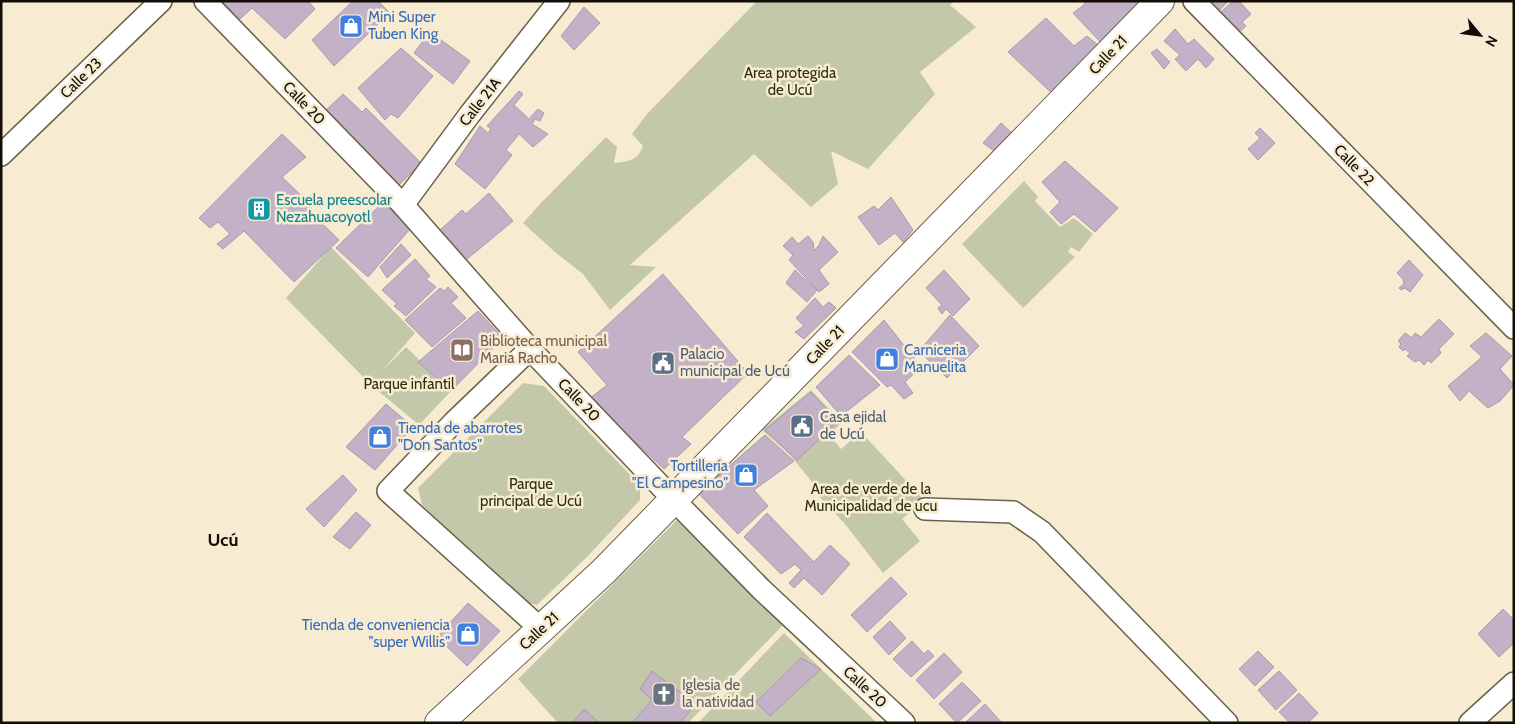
<svg xmlns="http://www.w3.org/2000/svg" width="1515" height="724" viewBox="0 0 1515 724" font-family="Cabin,sans-serif">
<style>
.green{fill:#c3c8ab}
.building{fill:#c3b1c7;stroke:#ab99af}
.lines{fill:none;stroke-linecap:round;stroke-linejoin:round}
.street-casing{stroke:#6a614a;stroke-width:24}
.primary-casing{stroke:#6a614a;stroke-width:30}
.street{stroke:#fff;stroke-width:21}
.primary{stroke:#fff;stroke-width:28}
.labels{text-anchor:middle;stroke-width:5;stroke-linejoin:round;paint-order:stroke}
.shop-label{font-size:15px;fill:#366cbe;stroke:#f7ecd2;text-anchor:start}
.street-label{font-size:15px;fill:#120e06;stroke:#f7ecd2}
.park-label{font-size:15px;fill:#2b3007;stroke:#f7ecd2}
.culture-label{font-size:15px;fill:#0d838f;stroke:#f7ecd2;text-anchor:start}
.education-label{font-size:15px;fill:#785e54;stroke:#f7ecd2;text-anchor:start}
.service-label{font-size:15px;fill:#4e5e75;stroke:#f7ecd2;text-anchor:start}
.worship-label{font-size:15px;fill:#5b616d;stroke:#f7ecd2;text-anchor:start}
.quarter-label{font-size:18px;font-weight:bold;fill:#120e06;stroke:#f7ecd2}
</style>
<rect width="100%" height="100%" fill="#f7ecd2"/>
<!-- green -->
<g class="green">
<path d="M757 1H954L950 5 976 27 920 72 935 94 868 169 831 151 838 184 811 207 754 154 630 265 656 267 610 310 583 274 555 252 523 223 541 203 606 137 617 147 614 163C628 162 638 160 643 146L632 134 647 114Z"/>
<path d="M1024 181 1038 197 1035 201 1060 227 1074 218 1093 234 1079 252 1071 247 1068 252 1075 257 1023 308 962 244Z"/>
<path d="M331 247 415 333 381 372 406 347 451 391 419 425 370 384 286 298Z"/>
<path d="M523 383 544 386 640 485V500L587 557 537 605 519 600 422 505 418 488Z"/>
<path d="M811 390 842 422 829 435 841 449 861 432 924 500 902 519 920 541 883 573 845 524 814 491 817 488 790 455 762 430Z"/>
<path d="M677 520 783 625 688 723H558L518 679Z"/>
<path d="M784 633 877 723H698Z"/>
</g>
<!-- building -->
<g class="building">
<path d="M222 1H308L315 9 285 39 252 8 240 19Z"/>
<path d="M353 1H378L390 13 334 66 312 40Z"/>
<path d="M1083 1H1150L1105 47 1073 13 1085 4Z"/>
<path d="M1210 1H1228L1219 11Z"/>
<path d="M1233 1H1239L1251 14 1242 22 1246 26 1237 34 1221 12Z"/>
<path d="M584 7 600 23 574 50 561 36Z"/>
<path d="M1046 18 1074 46 1087 36 1104 50 1056 97 1008 52Z"/>
<path d="M1175 29 1188 44 1194 39 1214 59 1206 68 1198 59 1186 71 1175 59 1180 55 1164 41Z"/>
<path d="M430 32 470 61 453 84 414 53Z"/>
<path d="M401 48 433 76 398 118 391 114 385 120 358 88Z"/>
<path d="M1157 49 1170 62 1164 69 1151 53Z"/>
<path d="M519 91 523 94 514 105 529 119 538 109 544 113 540 121 535 119 532 124 548 134 533 147 519 134 506 150 512 155 485 189 455 164 480 126 488 133 491 129 487 126Z"/>
<path d="M343 94 362 112 366 108 421 163 399 185 325 111Z"/>
<path d="M1001 123 1015 136 1000 155 983 143Z"/>
<path d="M1260 128 1275 143 1258 160 1248 149 1260 138 1255 133Z"/>
<path d="M282 134 306 157 282 177 312 206 309 211 339 240 294 282 244 231 223 249 217 244 230 234 218 222 210 228 199 218Z"/>
<path d="M1065 161 1118 208 1095 232 1074 214 1061 224 1050 212 1060 202 1042 182Z"/>
<path d="M489 193 513 221 466 260 439 231 462 210 466 214Z"/>
<path d="M891 197 913 230 903 242 895 233 879 245 858 217 874 206 878 210Z"/>
<path d="M382 201 410 229 368 277 336 248 380 205Z"/>
<path d="M808 236 813 242 814 251 819 245 823 236 838 252 819 270 829 284 819 292 789 260 793 255 783 246 792 237 798 244Z"/>
<path d="M401 244 411 255 387 278 380 267Z"/>
<path d="M415 259 430 276 426 279 436 287 406 316 394 306 397 304 382 290Z"/>
<path d="M1409 260 1423 275 1410 292 1405 288 1401 290 1399 288 1404 284 1403 279 1397 273Z"/>
<path d="M795 270 817 290 807 302 786 283Z"/>
<path d="M944 270 970 299 953 316 946 309 942 314 938 308 942 305 926 288Z"/>
<path d="M663 274 748 373 682 437 691 444 664 469 589 399 607 385 578 352Z"/>
<path d="M448 287 458 297 451 303 466 318 432 347 405 320 440 288 444 291Z"/>
<path d="M815 298 823 307 829 302 836 308 804 339 795 332 804 326 796 318Z"/>
<path d="M478 311 503 338 451 391 418 362Z"/>
<path d="M950 315 979 346 947 378 919 351Z"/>
<path d="M1439 319 1454 334 1439 349 1441 353 1431 363 1428 360 1424 365 1419 360 1415 362 1407 356 1410 353 1405 349 1403 351 1399 347 1401 344 1398 341 1405 333 1412 338 1415 333 1421 337Z"/>
<path d="M884 320 921 367 905 382 913 393 904 399 891 385 887 387 852 352Z"/>
<path d="M1486 333 1512 356 1500 369 1514 385 1500 401 1488 408 1469 391 1460 401 1448 386 1482 357 1470 346Z"/>
<path d="M849 355 880 385 841 416 816 387Z"/>
<path d="M811 392 838 422 797 460 765 430Z"/>
<path d="M386 404 413 427 375 470 346 447Z"/>
<path d="M765 435 794 461 754 490 768 506 738 534 698 493Z"/>
<path d="M343 475 357 490 324 527 306 509Z"/>
<path d="M356 512 371 525 350 549 333 537Z"/>
<path d="M767 513 814 562 830 545 850 564 822 595 804 578 794 588 789 583 801 570 795 564 781 574 744 537Z"/>
<path d="M891 577 907 594 867 632 851 615Z"/>
<path d="M468 603 500 631 467 666 437 637Z"/>
<path d="M1503 609 1514 620V643L1499 657 1478 634Z"/>
<path d="M890 621 906 638 889 655 873 637Z"/>
<path d="M912 641 924 654 928 650 934 656 911 677 893 659Z"/>
<path d="M1258 651 1274 667 1255 686 1239 669Z"/>
<path d="M944 653 962 672 934 699 916 680Z"/>
<path d="M801 658 821 669 770 716 756 702Z"/>
<path d="M652 671 696 704 680 723H632L652 700 640 689Z"/>
<path d="M1279 671 1297 690 1276 710 1258 690Z"/>
<path d="M962 682 981 701 957 723 939 704Z"/>
<path d="M1299 693 1318 713 1308 723H1290L1279 712Z"/>
<path d="M985 704 1002 723H965Z"/>
<path d="M584 709 599 723H572Z"/>
</g>
<g class="lines">
<!-- street casing -->
<g class="street-casing">
<g id="street">
<path d="M205 1 403 205 530 349 674 500 761 589 904 723"/>
<path d="M1194 1 1514 328"/>
<path d="M1 155 161 1"/>
<path d="M403 205 470 114 559 1"/>
<path d="M530 349 454 422 388 491 541 629"/>
<path d="M925 509 1013 512 1042 532 1227 723"/>
<path d="M1470 723 1514 683"/>
</g>
</g>
<!-- primary casing -->
<g class="primary-casing">
<path id="primary" d="M439 723 604 571 1160 1"/>
</g>
<!-- street -->
<use href="#street" class="street"/>
<!-- primary -->
<use href="#primary" class="primary"/>
</g>
<!-- icons -->
<defs>
<g id="shop-square" transform="scale(1.25)"><rect x="-9" y="-9" width="18" height="18" rx="4" fill="#3f7fe0" stroke="#f7ecd2"/><path d="M-5-2.5h2.3a2.7 3.5 0 0 1 5.4 0H5L5.5 6h-11ZM-1.5-2.5h3a1.5 2.3 0 0 0-3 0Z" fill="#fff"/></g>
<g id="building-square" transform="scale(1.25)"><rect x="-9" y="-9" width="18" height="18" rx="4" fill="#0f9aa8" stroke="#f7ecd2"/><path d="M-4-6H4V6H1V3H-1V6H-4ZM-2.5-4.3h1.7v1.8h-1.7ZM.8-4.3h1.7v1.8H.8ZM-2.5-1h1.7V.8h-1.7ZM.8-1h1.7V.8H.8Z" fill="#fff"/></g>
<g id="library-square" transform="scale(1.25)"><rect x="-9" y="-9" width="18" height="18" rx="4" fill="#8d6e63" stroke="#f7ecd2"/><path d="M-6-4Q-3-5.5-.7-3.5V5Q-3 3-6 4ZM6-4Q3-5.5 .7-3.5V5Q3 3 6 4Z" fill="#fff"/></g>
<g id="civic-square" transform="scale(1.25)"><rect x="-9" y="-9" width="18" height="18" rx="4" fill="#5c6f8a" stroke="#f7ecd2"/><path d="M-.6-6.5H3V-4.5H.6V-3L4-1V1h2V6H-6V1h2V-1L-.6-3ZM-1.2 2.5V6h2.4V2.5Z" fill="#fff"/></g>
<g id="church-square" transform="scale(1.25)"><rect x="-9" y="-9" width="18" height="18" rx="4" fill="#6b7280" stroke="#f7ecd2"/><path d="M-1.2-6h2.4v3.5h3.3v2.4h-3.3V6h-2.4V-.1h-3.3v-2.4h3.3Z" fill="#fff"/></g>
</defs>
<g fill-rule="evenodd">
<use href="#shop-square" x="351" y="26"/>
<use href="#building-square" x="259" y="209"/>
<use href="#library-square" x="462" y="350"/>
<use href="#shop-square" x="887" y="359"/>
<use href="#civic-square" x="663" y="363"/>
<use href="#civic-square" x="802" y="426"/>
<use href="#shop-square" x="380" y="437"/>
<use href="#shop-square" x="746" y="475"/>
<use href="#shop-square" x="468" y="634"/>
<use href="#church-square" x="664" y="694"/>
</g>
<g class="labels">
<!-- shop labels -->
<g class="shop-label">
<text x="368" y="22">Mini Super<tspan x="368" dy="17">Tuben King</tspan></text>
<text x="904" y="355">Carniceria<tspan x="904" dy="17">Manuelita</tspan></text>
<text x="398" y="433">Tienda de abarrotes<tspan x="398" dy="17">"Don Santos"</tspan></text>
<text x="728" y="471" text-anchor="end">Tortillería<tspan x="728" dy="17">"El Campesino"</tspan></text>
<text x="450" y="630" text-anchor="end">Tienda de conveniencia<tspan x="450" dy="17">"super Willis"</tspan></text>
</g>
<!-- street labels -->
<g class="street-label">
<text transform="translate(1108 55) rotate(-46)" y="5">Calle 21</text>
<text transform="translate(81 78) rotate(-44)" y="5">Calle 23</text>
<text transform="translate(480 102) rotate(-52)" y="5">Calle 21A</text>
<text transform="translate(304 103) rotate(46)" y="5">Calle 20</text>
<text transform="translate(1354 165) rotate(46)" y="5">Calle 22</text>
<text transform="translate(825 345) rotate(-46)" y="5">Calle 21</text>
<text transform="translate(579 400) rotate(46)" y="5">Calle 20</text>
<text transform="translate(539 631) rotate(-43)" y="5">Calle 21</text>
<text transform="translate(865 687) rotate(43)" y="5">Calle 20</text>
</g>
<!-- park labels -->
<g class="park-label">
<text x="790" y="78">Area protegida<tspan x="790" dy="17">de Ucú</tspan></text>
<text x="409" y="389">Parque infantil</text>
<text x="531" y="489">Parque<tspan x="531" dy="17">principal de Ucú</tspan></text>
<text x="871" y="494">Area de verde de la<tspan x="871" dy="17">Municipalidad de ucu</tspan></text>
</g>
<!-- culture labels -->
<g class="culture-label">
<text x="276" y="205">Escuela preescolar<tspan x="276" dy="17">Nezahuacoyotl</tspan></text>
</g>
<!-- education labels -->
<g class="education-label">
<text x="480" y="346">Biblioteca municipal<tspan x="480" dy="17">Maria Racho</tspan></text>
</g>
<!-- service labels -->
<g class="service-label">
<text x="680" y="359">Palacio<tspan x="680" dy="17">municipal de Ucú</tspan></text>
<text x="820" y="422">Casa ejidal<tspan x="820" dy="17">de Ucú</tspan></text>
</g>
<!-- worship labels -->
<g class="worship-label">
<text x="682" y="690">Iglesia de<tspan x="682" dy="17">la natividad</tspan></text>
</g>
<!-- quarter labels -->
<g class="quarter-label">
<text x="223" y="546">Ucú</text>
</g>
</g>
<!-- border -->
<rect width="1515" height="724" fill="none" stroke="#120e06" stroke-width="5"/>
<!-- north arrow -->
<g transform="translate(1480 35) rotate(119)" stroke="#f7ecd2" stroke-width="4" paint-order="stroke">
<path d="M0-4L9 19L0 12L-9 19Z" fill="#120e06"/>
<text y="-8" font-size="14" font-weight="bold" text-anchor="middle" fill="#120e06">N</text>
</g>
</svg>
